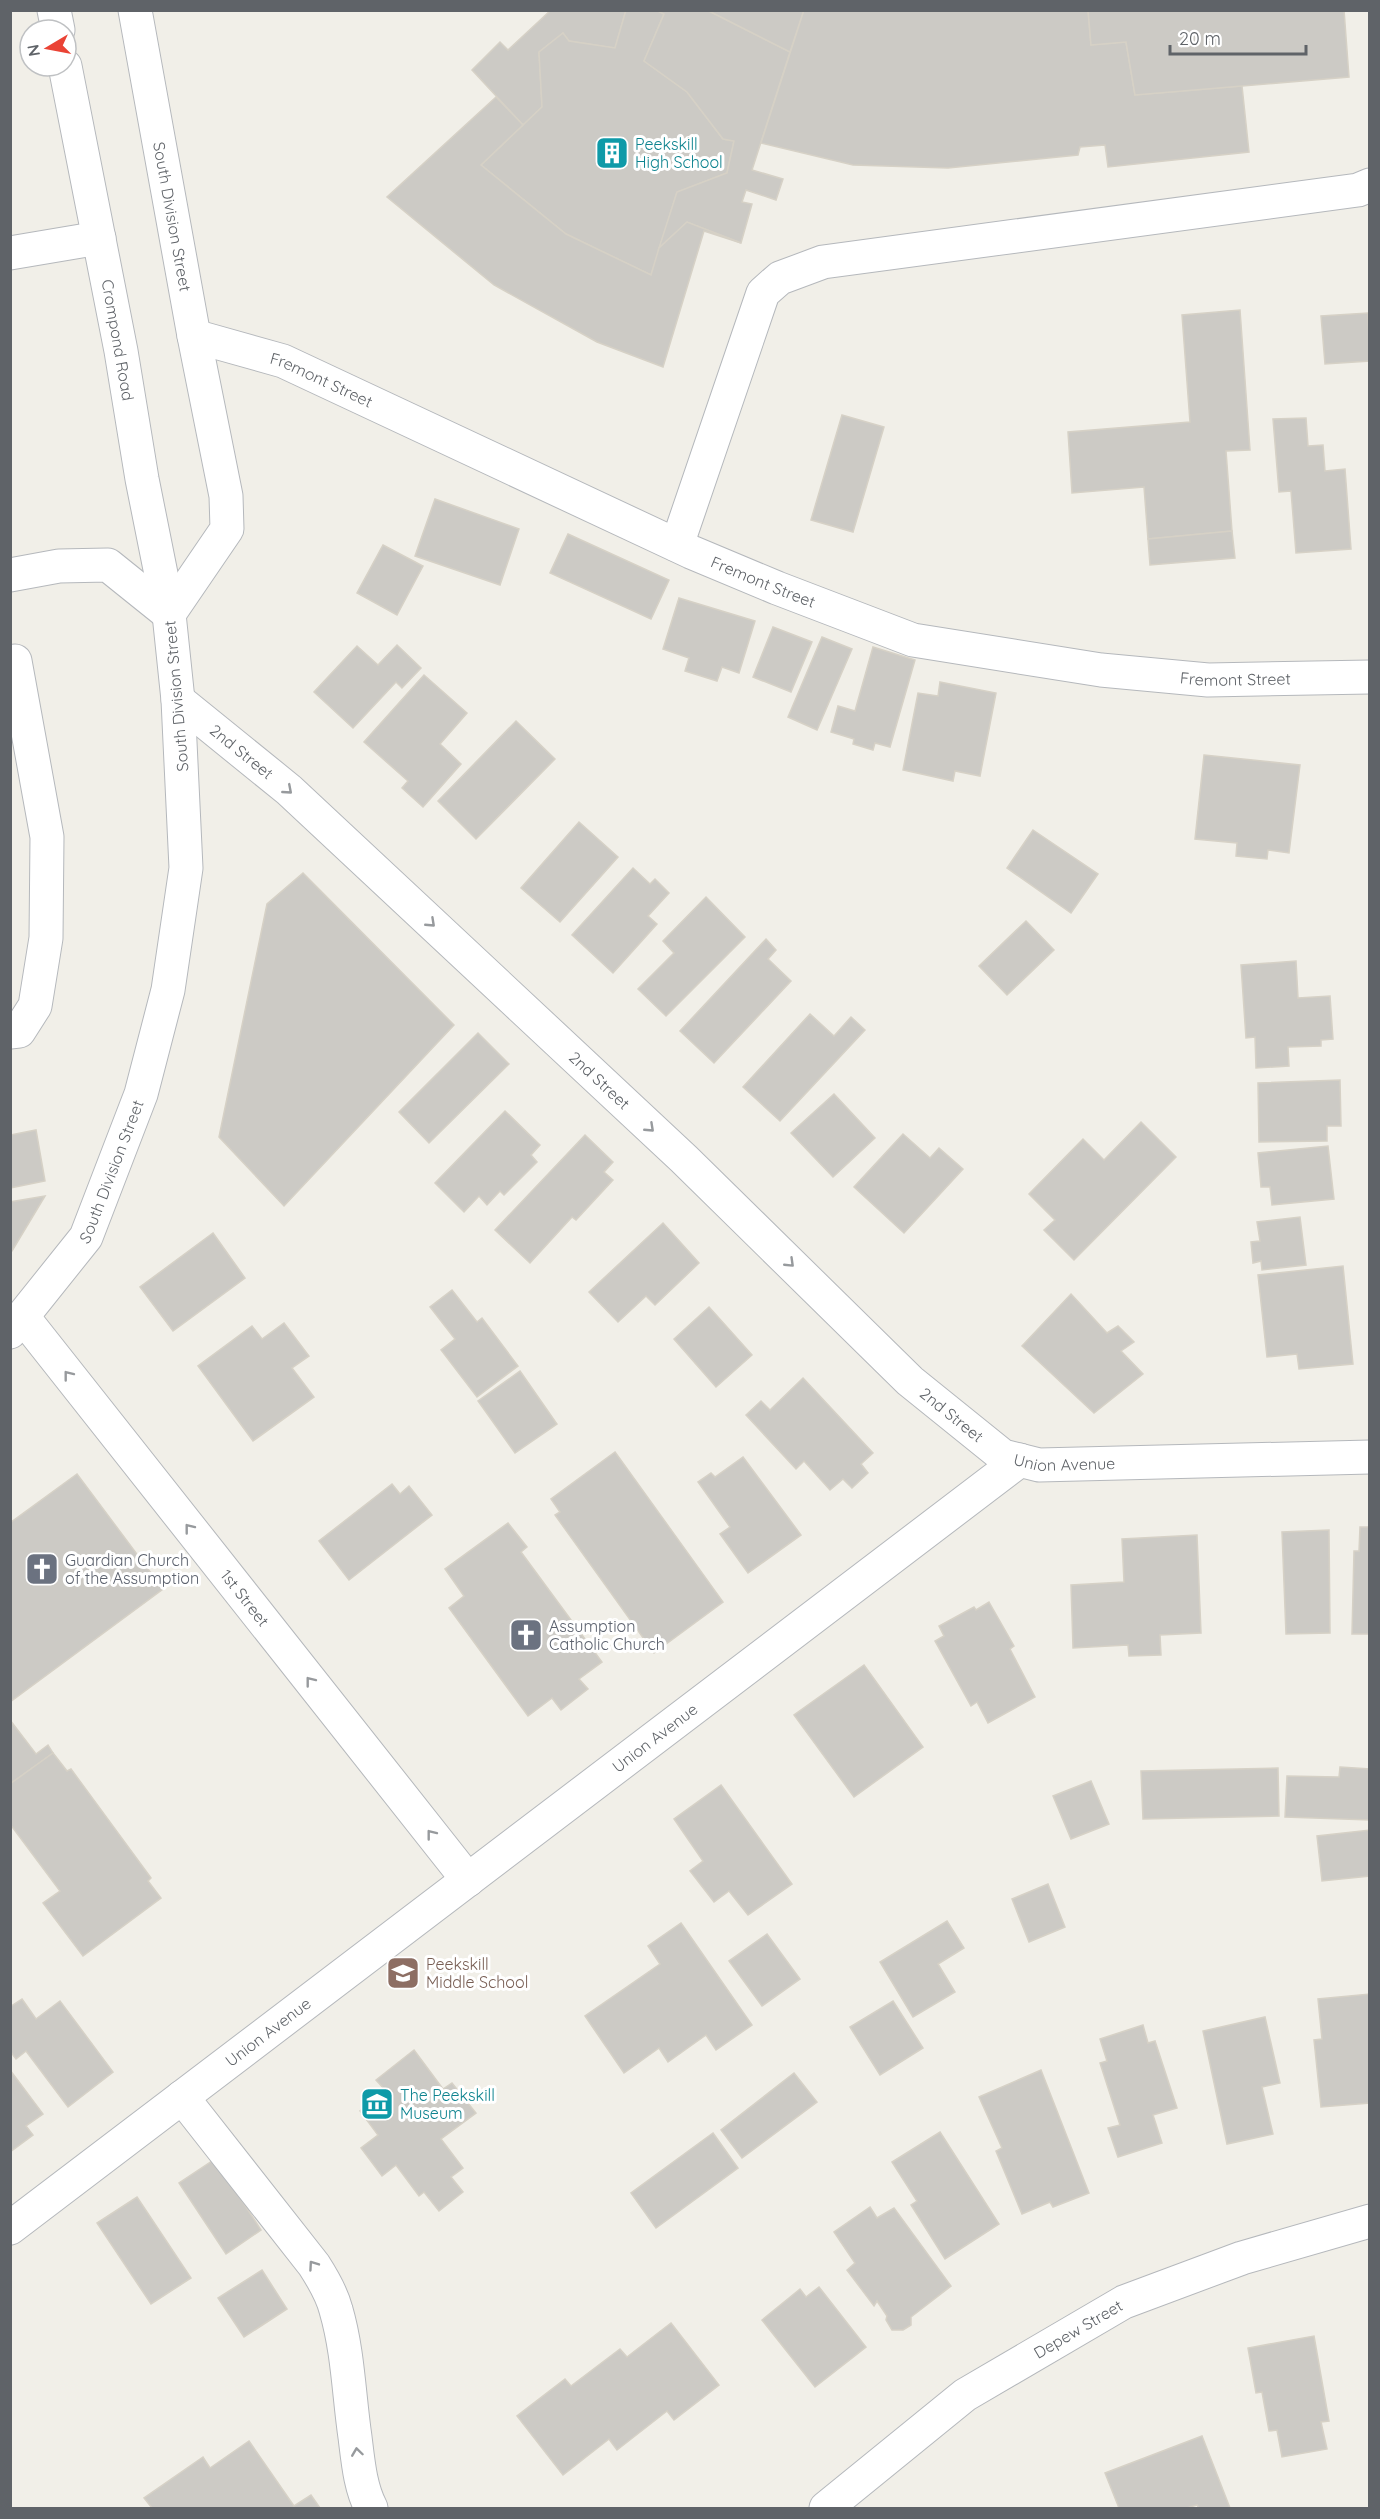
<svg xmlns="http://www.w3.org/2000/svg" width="1380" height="2519" viewBox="0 0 1380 2519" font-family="Quicksand,sans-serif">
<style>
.building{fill:#cccac5;stroke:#d6d1c6;stroke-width:1.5}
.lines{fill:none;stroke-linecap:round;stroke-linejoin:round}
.minor-casing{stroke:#b5b8bc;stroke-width:35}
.minor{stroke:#fff;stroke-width:33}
.oneway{stroke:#979a9d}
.labels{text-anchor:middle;stroke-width:6;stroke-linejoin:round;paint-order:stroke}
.culture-label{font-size:16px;fill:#0d838f;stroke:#fff;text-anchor:start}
.street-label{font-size:16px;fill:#5f6368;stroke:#fff}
.worship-label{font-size:16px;fill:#5b616d;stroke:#fff;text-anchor:start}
.education-label{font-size:16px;fill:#785e54;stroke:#fff;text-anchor:start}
</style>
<rect width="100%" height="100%" fill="#f1efe8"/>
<!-- building -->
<g class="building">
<path d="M551 10H626L615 48 569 41 563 33 539 52 542 107 523 125 472 70 500 42 508 50Z"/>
<path d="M626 10H656L664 14 644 61 687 92 723 139 734 141 727 173 677 192 651 275 566 234 481 165 542 107 539 52 563 33 569 41 615 48Z"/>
<path d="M656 10H707L790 52 752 170 783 179 776 200 746 190 742 202 752 204 741 243 687 222 659 248 677 192 727 173 734 141 723 139 687 92 644 61 664 14Z"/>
<path d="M707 10H804L790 52Z"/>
<path d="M804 10H1088L1091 45 1126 42 1135 95 1242 86 1249 152 1108 167 1105 145 1080 147 1078 155 948 168 853 165 761 143Z"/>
<path d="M1088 10H1344L1349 77 1135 95 1126 42 1091 45Z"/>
<path d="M496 97 523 125 481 165 566 234 651 275 659 248 687 222 741 243 704 231 663 367 597 342 494 285 387 197Z"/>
<path d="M1240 310 1250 450 1226 451 1232 531 1148 539 1144 487 1072 493 1068 432 1190 422 1182 315Z"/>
<path d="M1368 313 1370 361 1325 364 1321 316Z"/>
<path d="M842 415 884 427 853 532 811 520Z"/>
<path d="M1306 418 1308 446 1323 445 1325 471 1345 469 1351 549 1296 553 1291 491 1279 492 1273 419Z"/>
<path d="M435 499 519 529 500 585 415 556Z"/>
<path d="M1232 531 1235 558 1150 565 1148 539Z"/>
<path d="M568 534 669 580 651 619 550 573Z"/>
<path d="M383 545 423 566 397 615 357 593Z"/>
<path d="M679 598 755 621 739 673 722 667 717 681 685 671 689 658 663 649Z"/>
<path d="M773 627 812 642 791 692 753 677Z"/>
<path d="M822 637 852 649 817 730 788 717Z"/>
<path d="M397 645 421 668 402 688 396 682 353 728 314 692 357 646 378 665Z"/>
<path d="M873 647 915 660 890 747 875 743 873 750 853 744 854 739 831 732 838 706 855 711Z"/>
<path d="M424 675 467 713 440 744 461 764 423 807 402 788 408 781 364 742Z"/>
<path d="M940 682 996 693 980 776 955 771 953 781 903 770 918 693 938 696Z"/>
<path d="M516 721 555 759 476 839 438 801Z"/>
<path d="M1204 755 1300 765 1289 853 1268 850 1267 859 1236 856 1237 843 1195 839Z"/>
<path d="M579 822 618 857 560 922 521 888Z"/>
<path d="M1033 830 1098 874 1071 913 1007 868Z"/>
<path d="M633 868 650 884 655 879 669 893 648 916 657 924 613 973 572 935Z"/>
<path d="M303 873 454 1025 284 1206 219 1137 267 904Z"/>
<path d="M706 897 745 937 666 1016 638 989 674 953 663 941Z"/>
<path d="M1026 921 1054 950 1007 995 979 966Z"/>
<path d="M766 939 776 950 768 959 791 981 714 1063 680 1031Z"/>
<path d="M1296 961 1298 998 1330 996 1333 1039 1321 1040V1046L1288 1047 1289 1066 1256 1068 1255 1037 1246 1038 1241 965Z"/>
<path d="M810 1014 834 1036 851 1017 865 1030 780 1121 743 1087Z"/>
<path d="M478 1033 509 1064 429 1143 399 1112Z"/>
<path d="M1340 1080 1341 1126H1327V1141L1259 1142 1258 1083Z"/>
<path d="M834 1094 875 1138 833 1177 791 1133Z"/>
<path d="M505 1111 540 1145 531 1155 537 1162 504 1195 500 1191 487 1205 479 1196 464 1212 435 1183Z"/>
<path d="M1141 1122 1176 1157 1074 1260 1044 1230 1055 1220 1029 1194 1083 1139 1104 1160Z"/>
<path d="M36 1130 45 1181 10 1188V1135Z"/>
<path d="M903 1134 930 1158 939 1148 963 1169 904 1233 854 1187Z"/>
<path d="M585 1135 613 1162 604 1172 613 1180 576 1220 572 1217 530 1263 495 1230Z"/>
<path d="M1328 1146 1334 1199 1272 1205 1270 1187H1261L1258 1153Z"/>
<path d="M45 1196 12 1251H10V1202Z"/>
<path d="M1300 1217 1306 1265 1262 1270 1261 1261 1253 1263 1251 1242 1260 1241 1257 1222Z"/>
<path d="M663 1223 699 1263 655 1305 646 1296 618 1322 589 1292Z"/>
<path d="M213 1233 245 1278 173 1331 140 1287Z"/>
<path d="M1343 1266 1353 1364 1299 1369 1297 1354 1267 1357 1258 1275Z"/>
<path d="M452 1290 477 1322 482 1318 518 1366 477 1397 441 1350 455 1339 430 1307Z"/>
<path d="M1071 1294 1107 1333 1118 1326 1134 1342 1121 1351 1143 1374 1094 1413 1022 1346Z"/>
<path d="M709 1307 752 1355 716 1387 674 1339Z"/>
<path d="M284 1323 309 1356 292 1368 314 1397 253 1441 198 1366 252 1326 262 1339Z"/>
<path d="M520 1371 557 1424 515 1453 478 1401Z"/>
<path d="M803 1378 873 1453 861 1464 868 1473 852 1488 843 1479 830 1490 804 1461 796 1469 746 1415 761 1401 770 1410Z"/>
<path d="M615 1452 723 1602 654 1653 555 1515 560 1512 551 1499Z"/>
<path d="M743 1457 801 1535 748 1573 720 1534 730 1527 698 1482 711 1473 715 1477Z"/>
<path d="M77 1474 163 1589 10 1702V1523Z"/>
<path d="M392 1484 400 1494 409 1486 432 1515 349 1580 319 1541Z"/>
<path d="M508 1523 527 1547 521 1552 602 1662 579 1679 588 1689 561 1710 552 1698 528 1716 449 1608 464 1596 445 1569Z"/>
<path d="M1360 1527H1370V1634H1352L1354 1551H1359Z"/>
<path d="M1329 1530 1330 1633 1286 1634 1282 1532Z"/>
<path d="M1197 1535 1201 1633 1160 1635 1161 1655 1129 1656 1128 1645 1073 1648 1071 1585 1124 1582 1122 1539Z"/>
<path d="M989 1602 1014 1646 1010 1649 1035 1697 988 1723 977 1702 971 1706 935 1641 944 1636 939 1626 974 1607 976 1610Z"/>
<path d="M864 1665 923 1747 854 1797 794 1715Z"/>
<path d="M10 1720 36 1754 48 1745 53 1753 10 1784Z"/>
<path d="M53 1753 67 1771 71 1769 151 1878 148 1881 161 1898 83 1956 43 1903 60 1891 10 1824V1784Z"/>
<path d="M1340 1767 1370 1769V1820L1285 1817 1287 1776 1339 1777Z"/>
<path d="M1278 1768 1279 1816 1143 1819 1141 1771Z"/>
<path d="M1091 1781 1109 1824 1071 1839 1053 1796Z"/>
<path d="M721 1785 792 1884 748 1915 729 1891 714 1902 690 1871 703 1861 674 1819Z"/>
<path d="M1370 1830V1876L1322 1881 1317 1836Z"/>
<path d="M1048 1884 1065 1927 1029 1942 1012 1899Z"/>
<path d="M947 1921 964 1948 938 1964 955 1992 913 2017 880 1962Z"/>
<path d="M681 1923 752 2025 716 2050 706 2035 668 2062 659 2048 624 2073 585 2016 660 1964 648 1946Z"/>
<path d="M767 1934 800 1979 762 2006 729 1961Z"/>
<path d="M1370 1994V2103L1321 2107 1314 2040 1322 2039 1318 1999Z"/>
<path d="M22 1999 36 2019 60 2001 113 2072 68 2107 26 2051 16 2059 10 2051V2007Z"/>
<path d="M893 2001 923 2048 880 2075 850 2027Z"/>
<path d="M1265 2017 1280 2083 1262 2087 1273 2134 1227 2144 1203 2031Z"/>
<path d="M1143 2025 1148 2043 1155 2041 1177 2108 1153 2115 1162 2143 1118 2157 1108 2128 1120 2125 1100 2063 1107 2061 1100 2039Z"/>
<path d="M414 2050 443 2089 452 2083 476 2113 441 2139 463 2168 451 2177 463 2192 439 2211 424 2192 419 2196 396 2165 382 2176 361 2148 378 2135 360 2111 386 2091 376 2080Z"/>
<path d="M10 2070 43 2114 26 2126 33 2135 10 2152Z"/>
<path d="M1041 2070 1089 2193 1053 2207 1050 2202 1022 2214 996 2151 1002 2148 979 2097Z"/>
<path d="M794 2073 817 2102 742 2158 721 2130Z"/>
<path d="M940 2132 999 2224 945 2259 911 2205 917 2201 892 2162Z"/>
<path d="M713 2133 738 2168 656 2228 631 2193Z"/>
<path d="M215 2159 261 2230 226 2254 179 2183Z"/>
<path d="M137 2197 191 2278 151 2304 97 2223Z"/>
<path d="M870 2207 877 2218 894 2208 951 2286 911 2317V2325L903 2330H892L886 2320 887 2316 877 2301 874 2306 847 2270 855 2263 834 2232Z"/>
<path d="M262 2270 287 2309 244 2337 218 2298Z"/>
<path d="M819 2287 866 2347 815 2387 762 2320 800 2289 806 2297Z"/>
<path d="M671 2323 719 2385 674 2420 667 2411 617 2450 609 2439 563 2475 517 2416 565 2379 571 2386 620 2349 627 2357Z"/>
<path d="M1314 2336 1329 2421 1321 2422 1327 2449 1282 2457 1277 2430 1269 2431 1262 2392 1256 2393 1248 2348Z"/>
<path d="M1202 2436 1230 2508H1199L1197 2505 1187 2508H1119L1105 2473Z"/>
<path d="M249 2441 294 2506 311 2495 320 2508H152L144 2498 203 2457 210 2468Z"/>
</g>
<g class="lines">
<!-- minor casing -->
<g class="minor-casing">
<g id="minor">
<path d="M54 10 58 30"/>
<path id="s1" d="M135 10 194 336 226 496 227 529 169 614"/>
<path d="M10 253 99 238"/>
<path id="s2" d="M194 336 283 361 691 552 777 588 913 640 1101 670 1208 680 1370 677"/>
<path d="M677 545 763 293 780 278 823 262 1358 190 1370 185"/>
<path d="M10 575 59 566 108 565 169 614"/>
<path id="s3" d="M178 700 289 790 684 1159 910 1381 1003 1456 1039 1465 1370 1457"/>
<path d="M10 1032 19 1031 35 1006 46 938 47 837 15 661"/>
<path id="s4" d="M23 1317 468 1880"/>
<path id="s5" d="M10 1332 86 1237 141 1094 168 990 186 868 178 700 169 614 142 479 121 351 65 66"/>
<path d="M182 2097 314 2265C323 2279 332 2294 336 2310 348 2351 349 2396 355 2437 358 2461 360 2487 371 2508"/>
<path id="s6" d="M10 2228 1020 1460"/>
<path id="s7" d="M826 2508 965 2395 1124 2302 1242 2258 1370 2221"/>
</g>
</g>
<!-- minor -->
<use href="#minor" class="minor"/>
</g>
<!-- one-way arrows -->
<defs><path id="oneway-chevron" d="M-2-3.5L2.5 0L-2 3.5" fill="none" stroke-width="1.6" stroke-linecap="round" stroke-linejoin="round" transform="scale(1.5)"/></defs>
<g class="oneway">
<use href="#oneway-chevron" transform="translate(288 790) rotate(41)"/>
<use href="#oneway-chevron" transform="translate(431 923) rotate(43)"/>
<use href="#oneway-chevron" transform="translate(650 1128) rotate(43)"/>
<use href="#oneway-chevron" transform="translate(790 1263) rotate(44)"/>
<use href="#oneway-chevron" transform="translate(68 1375) rotate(-128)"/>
<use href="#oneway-chevron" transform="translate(189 1528) rotate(-128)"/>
<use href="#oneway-chevron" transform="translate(310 1681) rotate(-128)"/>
<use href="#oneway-chevron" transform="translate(431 1834) rotate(-128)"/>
<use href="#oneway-chevron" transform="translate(313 2265) rotate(-125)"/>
<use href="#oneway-chevron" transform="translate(357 2452) rotate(-98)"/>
</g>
<!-- icons -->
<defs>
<g id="building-square" transform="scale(1.725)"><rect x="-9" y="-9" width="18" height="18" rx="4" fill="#0f9aa8" stroke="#fff"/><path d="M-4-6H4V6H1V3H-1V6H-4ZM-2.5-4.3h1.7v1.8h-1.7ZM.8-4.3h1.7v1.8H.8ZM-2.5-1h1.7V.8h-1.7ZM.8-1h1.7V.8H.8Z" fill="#fff"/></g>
<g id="church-square" transform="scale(1.725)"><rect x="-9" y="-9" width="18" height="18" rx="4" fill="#6b7280" stroke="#fff"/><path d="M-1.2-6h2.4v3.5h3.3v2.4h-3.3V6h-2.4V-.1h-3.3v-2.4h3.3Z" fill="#fff"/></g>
<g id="school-square" transform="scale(1.725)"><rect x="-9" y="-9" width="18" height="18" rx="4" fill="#8d6e63" stroke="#fff"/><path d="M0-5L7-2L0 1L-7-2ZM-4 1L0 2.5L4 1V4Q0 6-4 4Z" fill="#fff"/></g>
<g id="museum-square" transform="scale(1.725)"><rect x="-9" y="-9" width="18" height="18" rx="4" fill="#0f9aa8" stroke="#fff"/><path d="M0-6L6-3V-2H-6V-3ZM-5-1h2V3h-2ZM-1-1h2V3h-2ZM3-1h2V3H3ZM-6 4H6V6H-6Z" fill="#fff"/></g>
</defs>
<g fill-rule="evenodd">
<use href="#building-square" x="612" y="153"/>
<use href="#church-square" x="42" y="1569"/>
<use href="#church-square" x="526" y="1635"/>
<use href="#school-square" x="403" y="1973"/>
<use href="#museum-square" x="377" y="2104"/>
</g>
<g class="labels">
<!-- culture labels -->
<g class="culture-label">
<text x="635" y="150">Peekskill<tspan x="635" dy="18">High School</tspan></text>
<text x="400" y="2101">The Peekskill<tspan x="400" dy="18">Museum</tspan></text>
</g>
<!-- street labels -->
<g class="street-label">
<text dy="6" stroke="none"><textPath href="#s1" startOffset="210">South Division Street</textPath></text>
<text transform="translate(118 340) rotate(80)" y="6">Crompond Road</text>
<text dy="6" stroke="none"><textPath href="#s2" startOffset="135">Fremont Street</textPath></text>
<text dy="6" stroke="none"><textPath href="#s2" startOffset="621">Fremont Street</textPath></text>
<text dy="6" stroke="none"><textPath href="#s2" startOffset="1107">Fremont Street</textPath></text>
<text transform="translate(176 696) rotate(-95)" y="6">South Division Street</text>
<text dy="6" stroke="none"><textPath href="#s3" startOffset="82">2nd Street</textPath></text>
<text dy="6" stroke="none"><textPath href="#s3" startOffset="568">2nd Street</textPath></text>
<text dy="6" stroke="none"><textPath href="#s5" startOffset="192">South Division Street</textPath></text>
<text dy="6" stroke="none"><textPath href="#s3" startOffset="1054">2nd Street</textPath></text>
<text dy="6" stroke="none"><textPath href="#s3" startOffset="1182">Union Avenue</textPath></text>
<text dy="6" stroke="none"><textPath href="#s4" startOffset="358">1st Street</textPath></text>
<text dy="6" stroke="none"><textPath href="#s6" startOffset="810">Union Avenue</textPath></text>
<text dy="6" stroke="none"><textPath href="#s6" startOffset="324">Union Avenue</textPath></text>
<text dy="6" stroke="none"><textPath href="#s7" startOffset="310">Depew Street</textPath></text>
</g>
<!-- worship labels -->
<g class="worship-label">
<text x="65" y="1566">Guardian Church<tspan x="65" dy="18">of the Assumption</tspan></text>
<text x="549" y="1632">Assumption<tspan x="549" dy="18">Catholic Church</tspan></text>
</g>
<!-- education labels -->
<g class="education-label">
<text x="426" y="1970">Peekskill<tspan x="426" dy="18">Middle School</tspan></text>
</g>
</g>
<!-- border -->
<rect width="1380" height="2519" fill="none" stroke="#5f6368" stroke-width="24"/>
<!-- north arrow -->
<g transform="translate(48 48) rotate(260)"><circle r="28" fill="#ffffff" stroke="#bfc1c3" stroke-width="1.5"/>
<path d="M0-4.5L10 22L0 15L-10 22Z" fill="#ea4335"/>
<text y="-9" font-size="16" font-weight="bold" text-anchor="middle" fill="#5f6368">N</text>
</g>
<!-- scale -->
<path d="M1170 45v9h136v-9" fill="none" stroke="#5f6368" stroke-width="3"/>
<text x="1179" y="45" font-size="18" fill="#5f6368" stroke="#ffffff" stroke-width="4.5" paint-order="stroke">20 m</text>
</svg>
